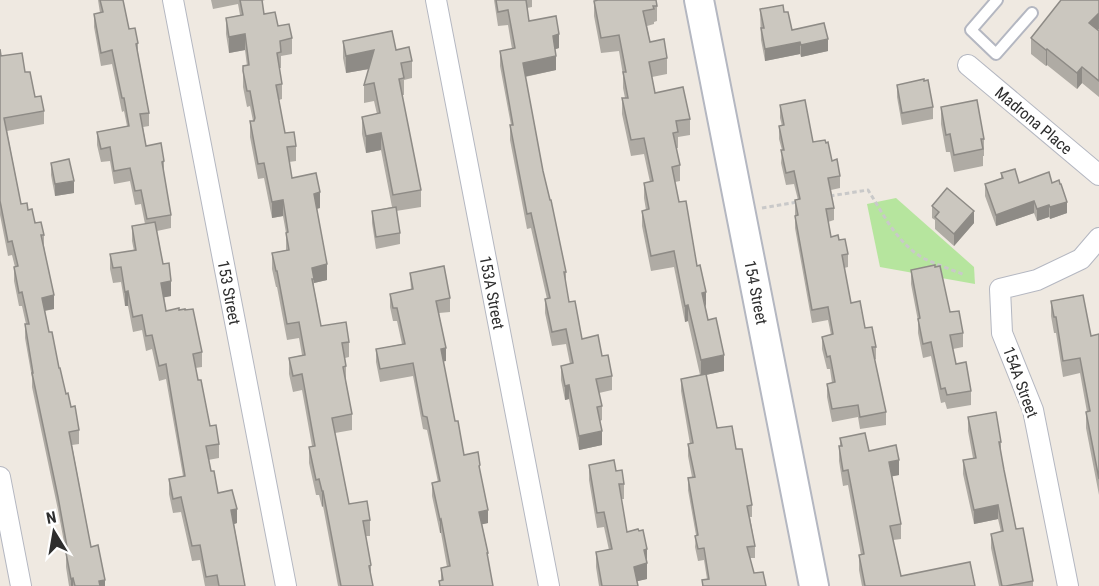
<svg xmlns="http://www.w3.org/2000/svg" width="1099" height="586" viewBox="0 0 1099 586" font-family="'Roboto Condensed',sans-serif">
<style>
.green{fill:#b6e59e}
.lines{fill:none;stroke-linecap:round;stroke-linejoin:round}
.lane-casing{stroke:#b4b7c1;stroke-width:14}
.street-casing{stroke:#b4b7c1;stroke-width:22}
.secondary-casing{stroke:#b4b7c1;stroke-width:32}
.path{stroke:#c9c9c9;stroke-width:3;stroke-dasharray:4.5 3;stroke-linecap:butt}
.lane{stroke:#fff;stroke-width:10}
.street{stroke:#fff;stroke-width:20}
.secondary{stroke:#fff;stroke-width:28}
.wall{fill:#afaba4}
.shaded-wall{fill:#8e8b86}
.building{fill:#cbc7bf;stroke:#8e8b86;stroke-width:1.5}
.labels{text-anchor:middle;stroke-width:6;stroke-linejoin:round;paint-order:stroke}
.street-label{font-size:16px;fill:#2e2e2e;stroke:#fff}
</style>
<rect width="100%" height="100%" fill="#efe9e1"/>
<!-- green -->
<path class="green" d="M896 198 974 267 975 284 880 267 867 204Z"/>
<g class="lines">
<!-- lane casing -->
<g class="lane-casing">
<path id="lane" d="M997 0 971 30 996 54 1032 13"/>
</g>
<!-- street casing -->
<g class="street-casing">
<g id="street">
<path id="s1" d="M173 0 286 586"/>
<path id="s2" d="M436 0 549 586"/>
<path id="s3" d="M968 65 1099 175"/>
<path d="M0 477 21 586"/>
<path d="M1068 586 1033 410 1002 333 1000 289 1037 280 1081 259 1099 238"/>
</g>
</g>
<!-- secondary casing -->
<g class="secondary-casing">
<g id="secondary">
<path id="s4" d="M699 0 814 586"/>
</g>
</g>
<!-- path -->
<g class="path">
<path d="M830 196 868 190C884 215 898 245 925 259 938 265 952 270 965 275"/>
<path d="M762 208 797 202"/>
</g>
<!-- lane -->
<use href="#lane" class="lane"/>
<!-- street -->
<use href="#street" class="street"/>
<!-- secondary -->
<use href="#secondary" class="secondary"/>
</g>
<!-- wall -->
<g class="wall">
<path d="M98 0H123L129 29 138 43V53L149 113V126L143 127 146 146 164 161V175L171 215V228L157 231 163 264 171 296 164 297 166 311 202 352V367L195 368 210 426 219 444V458L208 460 211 471 218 493 237 523 234 524 245 586H205L200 560 192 561 181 512 173 513 169 494V479L183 476 166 379 159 381 152 349 146 351 142 330 133 332 128 306H125L121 282 113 283 110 269V254L134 251 132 241V226L145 224 141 204 135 205 130 181 114 184 110 161 101 162 97 145V132L127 126 124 111 122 112 112 64 101 66 94 27V14L100 13Z"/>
<path d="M211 0H265L262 1 264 14 292 38V54L281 56V68H279L282 84V99L279 100 285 133 296 146V161L289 162 292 178 320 208 317 209 327 280 314 283V288L321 326 349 342V357L345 358 346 366V382L352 414V430L335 433 349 504 370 520V536H366L371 565V577L373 586H338L323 506 322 507 319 495H316L309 463V447L312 446 302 390 293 392 289 374V358L302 355 299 338 287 340 277 287H276L272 269V253L286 250V233L283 216 272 218 264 178 258 179 250 137V121H253L250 106 247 107 243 87V66H247L245 50 229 53 226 34V18L240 15 238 4 213 9Z"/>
<path d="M494 0H532V7L527 8 529 21 559 48 555 49 556 70 525 77 543 171 566 272V286L569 302 582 339 602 356 612 376V390L599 393 602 406V420L600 421 602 445 579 450 569 399 565 400 561 380V366L570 364 566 344 552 346 545 313V299H547L531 228 527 229 510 140V125H511L500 66V51L512 49 508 25 498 26Z"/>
<path d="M1099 0V29L1098 30 1099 31V97L1082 83 1077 89 1047 65 1046 66 1031 54V38Z"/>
<path d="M594 1 657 6V21L654 22V24L647 26 650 42 667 58V74L652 77 655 93 690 119V135L678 137V148H676L680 165V181L675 182 679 202 697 266 708 320 724 371 706 375 717 428 736 449 752 505V517H750L755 546V558H750L754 573 766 586H702V580L707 579 704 560 698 561 695 547 696 535 688 490V478L692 477 688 456V444H690L681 391V379L700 375 688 321 685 322 674 267 651 271 642 226V211L646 210 644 198V183L650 182 644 154 631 156 622 114V98H625L623 88V75L619 51 601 53 594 16Z"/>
<path d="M760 9 784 12 792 30 828 51 801 57 800 54 765 61 761 40Z"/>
<path d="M343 41 396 50 412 61V78L404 80V95H402L421 190V207L396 211 400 233V244L376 249 372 223V211L392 207 381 150 366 153 362 134V117L377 114 374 101 364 103V85L369 69 346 73 343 58Z"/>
<path d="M0 49 1 56 25 72 35 97 44 111V124L7 131 21 204 28 210 44 235V246L54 309 45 311 49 332 66 394 79 430V444L72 445 91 547 105 586H69L66 567V553L58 510 32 387V378L25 338V324H26L22 306H19L14 281V267H15L12 255 8 256 0 215Z"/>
<path d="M897 85 933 107V119L902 125 897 97Z"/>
<path d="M780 105 813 142 832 161 840 176V188L831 190 834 208V220L828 222 831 237 839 240 848 254V267L844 268 851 303 876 347V359L874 360 886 412V425L860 429 858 417 832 422 827 397V384L832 383 830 369H827L822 349V337L831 335 828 320 812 323 795 228V200H798L794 184 786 185 781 163 782 150 779 139V126H782L780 118Z"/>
<path d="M941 107 984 139V156H983V166L954 172 950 152H946L941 124Z"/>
<path d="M51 163 74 193 55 196 51 175Z"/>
<path d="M1001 173 1019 183H1052L1067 213 1050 219 1049 217 1037 221 1034 213 996 226 985 196V184L1001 178Z"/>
<path d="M932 206 974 223 954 246 935 229V220L932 218Z"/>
<path d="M911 270 950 312 963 333V347L953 349 956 364 971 391V405L947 409 945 402 941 403 931 356 923 358 918 333V321L911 284Z"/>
<path d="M410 273 450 298V312L439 313 446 361H443L455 421 464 455 480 465V473L488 523 482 524 488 553V560L493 586H439V581L441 580V568L447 567 441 533H440L432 496V483L438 482 427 430 423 429 413 376 380 382 376 362V349L402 344 397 321H393L390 307V294L411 290Z"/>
<path d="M1051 301 1091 336 1099 334V495L1086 428V412H1087L1080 373 1063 377 1056 333H1054L1051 316Z"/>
<path d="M968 417 1001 442V455L1016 529 1033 581V586H999L991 548V534L1001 532 998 519 974 524 963 474V460L973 458 968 431Z"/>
<path d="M840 438 869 451 899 475 892 476 901 524V539L893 540 901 576 975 586H862L859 570V555H861L848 485 843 486 839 461V446H840Z"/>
<path d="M589 465 616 471 624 484V499H621L627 532 647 549V579L637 581 638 586H599L596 567V552L609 550 604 527 597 528 589 480Z"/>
</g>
<!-- shaded-wall -->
<g class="shaded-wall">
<path d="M1099 13V29L1089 39V23Z"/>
<path d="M245 34V50L229 53V37Z"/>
<path d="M559 34V48L553 50V36Z"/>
<path d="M828 39V51L801 57V45Z"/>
<path d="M800 42V54L765 61V49Z"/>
<path d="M1047 49V65L1046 66V50Z"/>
<path d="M374 50V68L346 73V56Z"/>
<path d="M556 56V70L523 77V63Z"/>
<path d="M1082 67V83L1077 89V73Z"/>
<path d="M381 133V150L366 153V136Z"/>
<path d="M74 181V193L55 196V184Z"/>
<path d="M320 192V208L314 209V194Z"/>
<path d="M283 200V216L272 218V202Z"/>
<path d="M1034 201V213L996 226V215Z"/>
<path d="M1067 202V213L1050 219V207Z"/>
<path d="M1049 205V217L1037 221V209Z"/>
<path d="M974 211V223L954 246V234Z"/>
<path d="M327 264V280L314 283 312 268Z"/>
<path d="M171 281V296L161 298V283Z"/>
<path d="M128 291V306H125V292Z"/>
<path d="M706 292V308L702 293Z"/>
<path d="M54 295V309L42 311V298Z"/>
<path d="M688 305V321L685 322V306Z"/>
<path d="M446 348V361L441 362V349Z"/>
<path d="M724 355V371L701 376V360Z"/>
<path d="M569 385V399L565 400V386Z"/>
<path d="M602 431V445L579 450V436Z"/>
<path d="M899 460V475L889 477V462Z"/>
<path d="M322 491H323V506L322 507Z"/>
<path d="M998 505V519L974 524V510Z"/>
<path d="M237 509V523L231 525V510Z"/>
<path d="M488 510V523L479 525V512Z"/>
<path d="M441 519V533H440V520Z"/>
<path d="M647 549V579L634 582V567L644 550Z"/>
<path d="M73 578V586H71V579Z"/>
<path d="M105 580V586H99V581Z"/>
</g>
<!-- building -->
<g class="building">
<path d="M100 0H123L129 29 135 28 138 43 136 44 149 113 140 114 146 146 161 143 164 161 162 162 171 215 147 219 141 190 135 191 130 168 114 171 110 147 101 149 97 132 129 126 124 98H122L112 50 101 53 94 14 103 12Z"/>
<path d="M240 0H262L264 14 275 12 278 26 289 24 292 38 280 41 281 52 277 53 282 84 276 85 285 133 294 132 296 146 287 147 292 178 316 173 320 192 314 194 327 264 312 268 314 279H312L321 326 346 322 349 342 342 343 346 366 343 367 352 414 332 418 349 504 367 501 370 520 363 521 371 565 369 566 373 586H341L323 491H322L319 479 316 480 309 447 315 446 302 374 293 376 289 358 305 355 299 322 287 324 277 271H276L272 253 289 250 286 233 288 232 283 200 272 202 264 163 258 164 250 121H254L255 118 250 91H247L243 71V66L249 65 245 34 229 37 226 18 243 15Z"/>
<path d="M496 0H526L529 21 556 16 559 34 553 36 556 56 523 63 543 171 550 200H551L566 272H564L569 302 575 301 582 339 598 335 602 356 608 355 612 376 596 379 602 406 597 407 602 431 579 436 569 385 565 386 561 366 573 363 566 329 552 332 545 299 550 298 531 213 527 214 510 125H513L500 51 515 48 508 10 498 12Z"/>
<path d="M598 0H656L657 6H653L654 9 643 11 650 42 664 39 667 58 649 62 655 93 683 87 690 119 676 121 678 132 673 133 680 165 672 167 679 202 686 201 697 266 700 265 706 292 702 293 708 320 716 318 724 355 701 360 688 305 685 306 674 251 651 256 642 211 649 209 644 183 653 181 644 138 631 140 622 98H628L623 72H626L619 35 601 38 594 1Z"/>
<path d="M1061 0H1099V13L1089 23 1099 31V81L1082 67 1077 73 1047 49 1046 50 1031 38Z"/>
<path d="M783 5 784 12H788L792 30 824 23 828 39 801 45 800 42 765 49 761 28H764L760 9Z"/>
<path d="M392 31 396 50 409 47 412 61 401 63 404 78 399 79 421 190 393 195 381 133 366 136 362 117 380 113 374 83 364 85 374 50 346 56 343 41Z"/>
<path d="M0 49 1 56 22 53 25 72H30L35 97 41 96 44 111 4 118 21 204 27 203 28 210 32 209 35 223 41 222 44 235H41L54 295 42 298 49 332H52L59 368H60L66 394 68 393 71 407 75 406 79 430 69 432 91 547 98 545 105 580 99 581 100 586H75L73 578 71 579 66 553 68 552 58 497 32 373H33L25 324H29L22 292 19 293 14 267 18 266 12 241 8 242 0 201Z"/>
<path d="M924 79V81L928 80 933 107 902 113 897 85Z"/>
<path d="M805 100 813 142 825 140 826 143 828 142 832 161 837 159 840 176 828 178 834 208 826 209 831 237 838 235 839 240 845 239 848 254 842 255 851 303 860 301 865 328 872 327 876 347H872L886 412 860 417 858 405 832 409 827 384 835 382 830 356 827 357 822 337 833 334 828 307 812 310 795 216 798 215 795 200 800 199 794 171 786 173 781 150H784L779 126 784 125 780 105Z"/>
<path d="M977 100 984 139H981L983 149 954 155 950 134 946 135 941 107Z"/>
<path d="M69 159 74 181 55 184 51 163Z"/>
<path d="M1015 169 1019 183 1049 172 1052 183 1059 180 1060 184H1061L1067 202 1050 207 1049 205 1037 209 1034 201 996 215 985 184 1003 178 1001 173Z"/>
<path d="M947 188 974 211 954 234 935 217 939 212 932 206Z"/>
<path d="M396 207 400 233 376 237 372 211Z"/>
<path d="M155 222 163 264 169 263 171 281 161 283 166 311 179 308V310L185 309V310L193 309 202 352 193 354 198 380H201L210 426 216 425 219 444 206 446 211 471H214L218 493 232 490 237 509 231 510 245 586H219L217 575 206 577 200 545 192 546 181 497 173 499 169 479 185 476 166 364 159 366 152 335 146 336 142 315 133 317 128 291 125 292 121 267 113 268 110 254 136 250 132 226Z"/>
<path d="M935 265V267L940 266 950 312 959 311 963 333 950 335 956 364 966 362 971 391 947 395 945 388 941 389 931 342 923 344 918 319 920 318 911 270Z"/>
<path d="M444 266 450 298 436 301 446 348 441 349 455 421H458L464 455 478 452 480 465 479 466 488 510 479 512 488 553H487L493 586H440L439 581 443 580 441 568 450 566 441 519 440 520 432 483 440 481 427 417 423 416 413 363 380 369 376 349 405 344 397 308H393L390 294 413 289 410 273Z"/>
<path d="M1083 295 1091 336 1099 334V479L1086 412 1090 411 1080 358 1063 361 1056 317H1054L1051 301Z"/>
<path d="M706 374 717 428 732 426 736 449H742L752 505 747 506 755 546 747 547 754 573 763 572 766 586H703L702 580 709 579 704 548 698 549 695 536 698 535 688 478 695 477 688 444 693 443 681 379Z"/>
<path d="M996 412 1001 442H999L1004 470 1016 529 1023 528 1033 581 1006 586H1002L991 534 1003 531 998 505 974 510 963 460 976 458 968 417Z"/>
<path d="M865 433 869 451 896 445 899 460 889 462 901 524 890 526 901 576 970 562 975 586H865L859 555 864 554 848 470 843 471 839 446H842L840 438Z"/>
<path d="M614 460 616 471 622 470 624 484H619L627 532 638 529 639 531 643 530 647 549 644 550 647 563 634 567 638 586H602L596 552 612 549 604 512 597 513 589 465Z"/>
</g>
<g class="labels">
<!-- street labels -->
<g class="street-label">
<text dy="6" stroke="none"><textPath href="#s3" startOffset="86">Madrona Place</textPath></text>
<text dy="6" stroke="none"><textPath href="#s1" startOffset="298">153 Street</textPath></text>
<text dy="6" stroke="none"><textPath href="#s2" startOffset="298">153A Street</textPath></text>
<text dy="6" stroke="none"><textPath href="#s4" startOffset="298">154 Street</textPath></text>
<text transform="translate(1021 382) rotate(70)" y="6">154A Street</text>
</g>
</g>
<!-- north arrow -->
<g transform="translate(54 532) rotate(349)" stroke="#ffffff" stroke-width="4.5" paint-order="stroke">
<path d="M0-4.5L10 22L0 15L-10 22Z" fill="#2e2e2e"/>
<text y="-9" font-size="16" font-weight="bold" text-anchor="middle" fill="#2e2e2e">N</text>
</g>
</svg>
